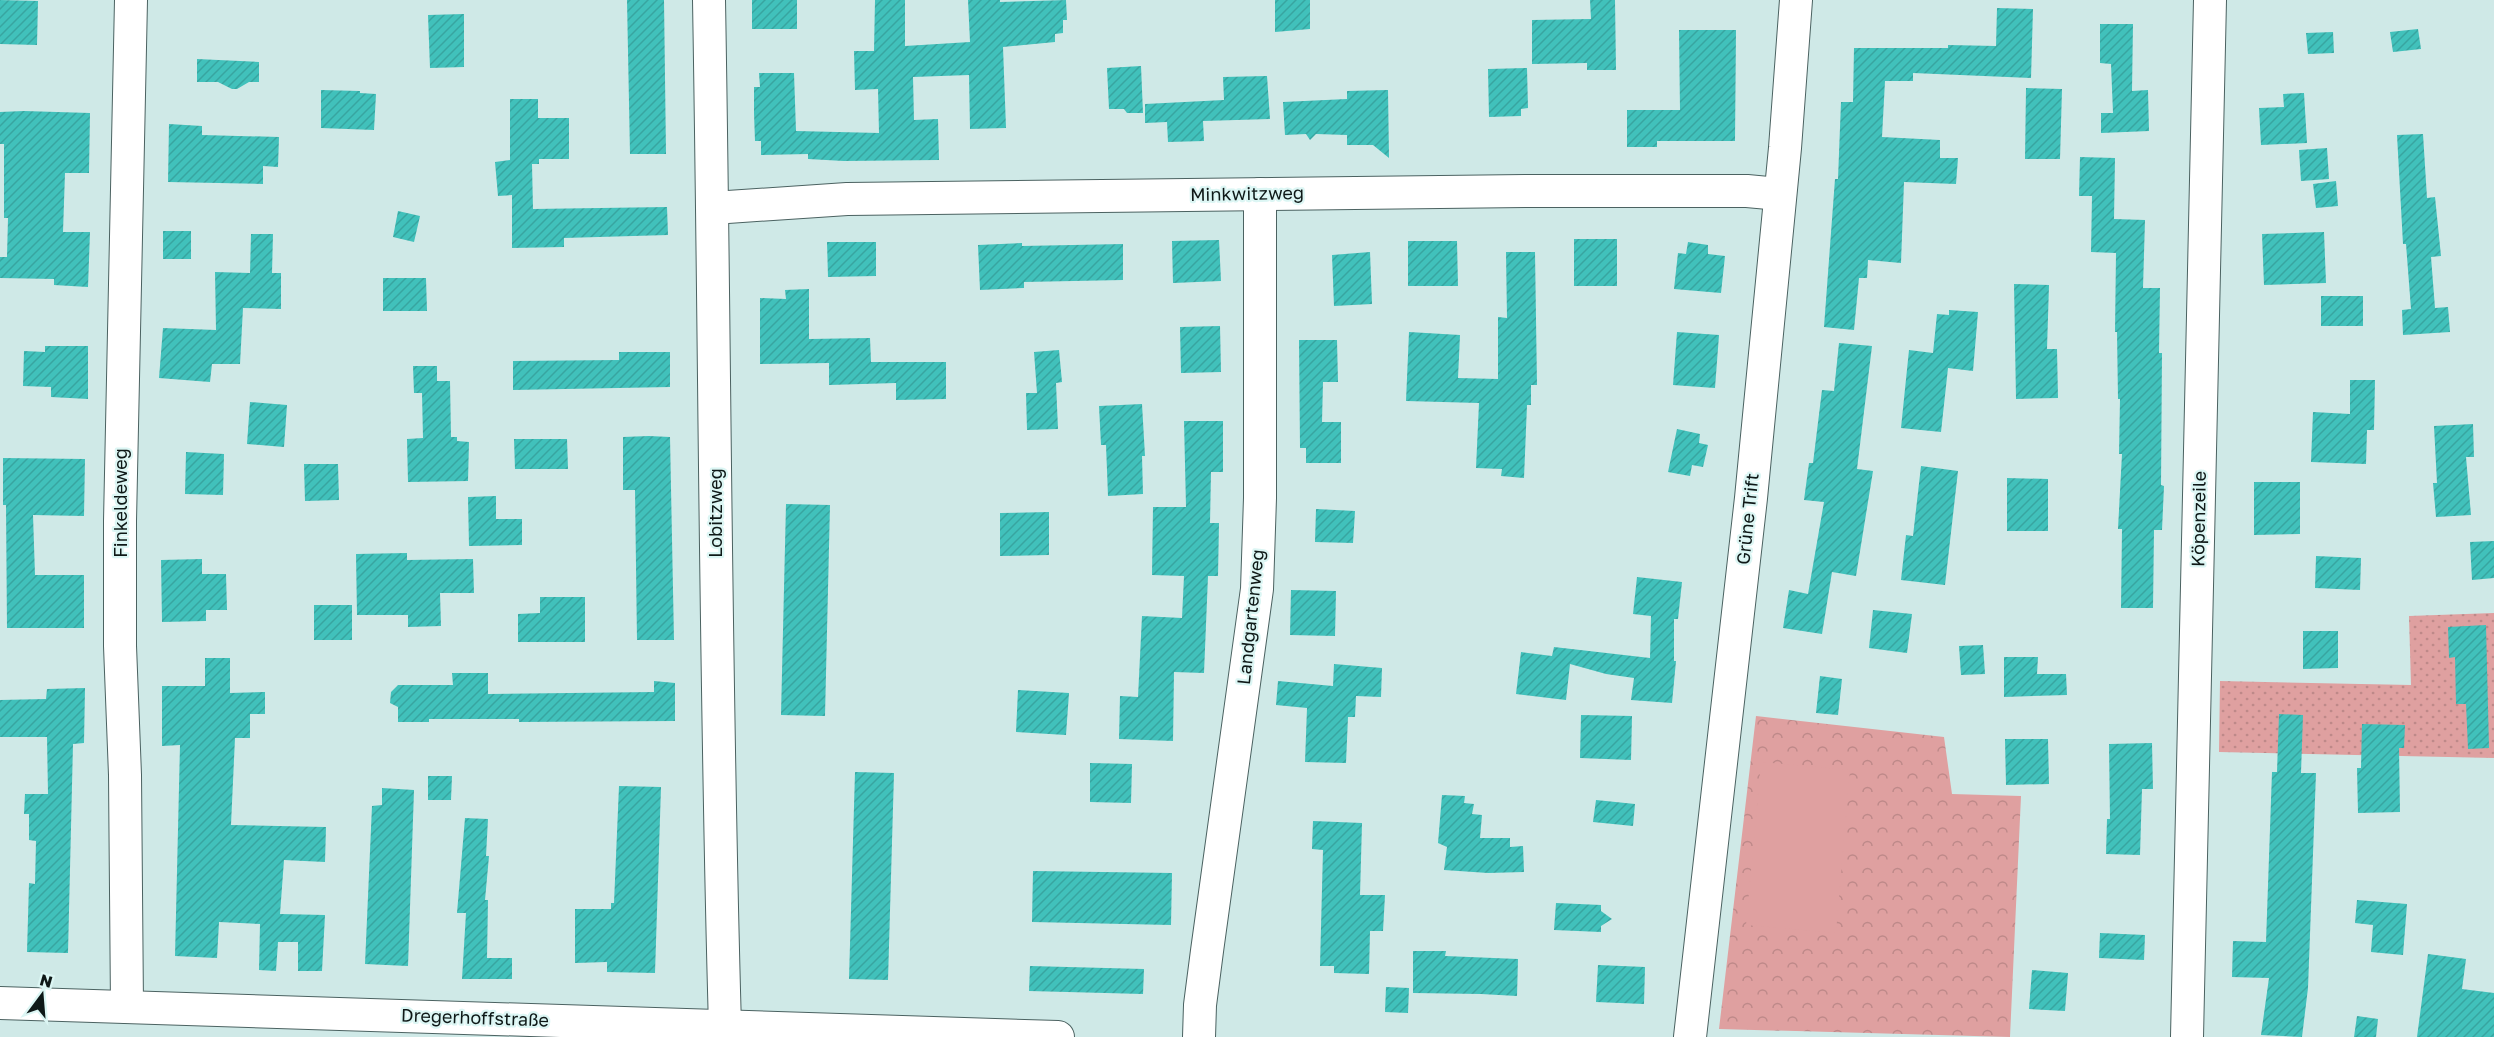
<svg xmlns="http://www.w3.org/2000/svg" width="2494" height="1037" viewBox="0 0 2494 1037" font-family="'Golos Text',sans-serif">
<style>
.grass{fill:url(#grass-dots)}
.park{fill:url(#park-crowns)}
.pitch{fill:#dfa0a0}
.building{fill:url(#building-hatch)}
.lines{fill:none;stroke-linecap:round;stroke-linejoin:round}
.street-casing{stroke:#4b6261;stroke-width:34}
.street{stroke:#fff;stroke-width:32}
.labels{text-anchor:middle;stroke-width:4.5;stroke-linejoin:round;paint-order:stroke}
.street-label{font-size:18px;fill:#0e1817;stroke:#dcf6f4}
</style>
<defs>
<pattern id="grass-dots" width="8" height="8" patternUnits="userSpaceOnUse" patternTransform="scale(1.5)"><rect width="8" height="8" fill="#dfa0a0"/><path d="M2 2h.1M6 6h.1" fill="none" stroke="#be8989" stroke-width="1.8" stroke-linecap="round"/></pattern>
<pattern id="park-crowns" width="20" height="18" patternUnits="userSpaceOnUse" patternTransform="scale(1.5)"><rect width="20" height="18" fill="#dfa0a0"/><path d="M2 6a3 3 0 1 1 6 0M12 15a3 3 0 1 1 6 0" fill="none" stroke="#be8989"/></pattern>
<pattern id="building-hatch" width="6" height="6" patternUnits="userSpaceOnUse" patternTransform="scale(1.5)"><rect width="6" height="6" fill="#41c1bb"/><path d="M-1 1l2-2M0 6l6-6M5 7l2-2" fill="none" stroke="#38a5a0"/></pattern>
</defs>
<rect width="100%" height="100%" fill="#cfe9e7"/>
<!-- grass -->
<path class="grass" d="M2494 613V758L2219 752 2220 681 2411 685 2409 616Z"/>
<!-- park -->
<path class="park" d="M1756 716 1944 737 1952 794 2021 796 2010 1037 1719 1029Z"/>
<!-- pitch -->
<path class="pitch" d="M1761 762 1850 770 1836 933 1746 925Z"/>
<!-- building -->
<g class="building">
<path d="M0 0 38 1 37 45 0 44Z"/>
<path d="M627 0H664L666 154H630Z"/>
<rect x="752" y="0" width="45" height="29"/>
<path d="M875 0H905V46L970 42 968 0H1000V2L1066 0 1067 20H1063V33L1055 34V42L1003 47 1006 128 970 129 969 75 913 77 914 120 938 119 939 160 844 161 808 159V154L761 155V141H755L754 113V87H760L759 73H794L796 131 879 133 878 89 855 90 854 51H874Z"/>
<path d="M1275 0H1310V29L1275 32Z"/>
<path d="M1590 0H1615L1616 70H1587V63L1532 64V20L1591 19Z"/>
<path d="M1997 8 2033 9 2031 78 1913 73V81H1885L1882 137 1940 140V158H1958L1956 184 1904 182 1901 263 1868 260 1867 278H1859L1854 330 1824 327 1835 179H1838L1841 102H1853L1854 48H1948V45L1996 46Z"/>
<path d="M464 14V67L430 68 428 15Z"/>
<path d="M2100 24H2133L2132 91 2148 90 2149 131 2101 133V113H2113L2111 64 2100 63Z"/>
<path d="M2418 29 2421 49 2393 52 2390 32Z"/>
<path d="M1679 30H1736L1735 141H1657V147H1627V110H1680Z"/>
<path d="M2333 32 2334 53 2308 54 2306 33Z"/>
<path d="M197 59 259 62V82H249L237 89H232L218 82H197Z"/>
<path d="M1141 66 1143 113H1127L1124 109H1109L1107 68Z"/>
<path d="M1527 68 1528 108 1521 109V116L1489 117 1488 69Z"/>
<path d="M1267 76 1270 119 1203 121 1204 141 1168 142 1167 122 1145 123V104L1224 100 1223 77Z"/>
<path d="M2026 88 2062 89 2060 159H2025Z"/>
<path d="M321 90 360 91V93L376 94 374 130 321 128Z"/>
<path d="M1388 90 1389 158 1373 145H1347V135L1316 134 1310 140 1306 134 1285 135 1283 102 1347 99V91Z"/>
<path d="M2304 93 2307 143 2261 145 2259 108 2284 107 2283 94Z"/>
<path d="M510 99H538V118H569V159H539V164H532L533 209 667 207 668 235 564 238V247L512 248V195L498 196 495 162 510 160Z"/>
<path d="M24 111 90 113 89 173H65L63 232H90L88 287 54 285V279L0 278V257H7L8 218H4V144H0V112Z"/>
<path d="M169 124 202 126V135L279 137 278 167 263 166V184L168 182Z"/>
<path d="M2423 134 2427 198 2435 197 2441 256 2431 257 2435 308 2448 307 2450 332 2403 335 2402 310 2411 309 2406 244H2403L2397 135Z"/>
<path d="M2327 148 2329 179 2301 181 2299 150Z"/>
<path d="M2080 157 2115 158 2114 219 2145 220 2143 288H2160L2159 353H2162L2161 485 2164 486 2162 530H2154L2153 608H2121L2122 529H2118L2122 454H2119L2120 399H2118L2117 332H2115L2116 253 2091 252 2092 196H2079Z"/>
<path d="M2336 181 2338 206 2316 208 2313 184Z"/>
<path d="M398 211 420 216 414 242 393 237Z"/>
<rect x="163" y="231" width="28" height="28"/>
<path d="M2324 232 2326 283 2264 285 2262 234Z"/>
<path d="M251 234H273L272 273H281V309L243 308 240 364H212L210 382 159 378 163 328 216 330 215 272 250 273Z"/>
<rect x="1574" y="239" width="43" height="47"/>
<path d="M1219 240 1221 281 1173 283 1172 241Z"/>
<path d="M1408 241H1457L1458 286H1408Z"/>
<path d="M827 242H876V276L828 277Z"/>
<path d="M1688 242 1708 245V254L1725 256 1721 293 1674 289 1678 253 1686 254Z"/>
<path d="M1022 243V246L1123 244V280L1024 282V288L980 290 978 245Z"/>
<path d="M1370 252 1372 304 1334 306 1332 255Z"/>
<path d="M1506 252H1535L1537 385H1531V405H1527L1524 478 1501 476 1502 469 1476 468 1479 403 1406 401 1409 332 1460 335 1458 378 1498 379V317L1507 318Z"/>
<path d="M383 278H426L427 311H383Z"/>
<path d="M2014 284 2049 285 2047 349H2057L2058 398 2016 399Z"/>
<path d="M809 289V339L870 338 871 362H946V399L896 400V383L829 385V363L760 364V298L786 299 785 290Z"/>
<rect x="2321" y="296" width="42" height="30"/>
<path d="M1949 310 1978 312 1973 371 1948 368 1941 432 1901 428 1909 350 1933 353 1937 314 1949 315Z"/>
<path d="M1220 326 1221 372 1181 373 1180 327Z"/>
<path d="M1677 332 1719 335 1715 388 1673 385Z"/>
<path d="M1299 340H1337L1338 382H1323L1322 422H1341V463H1306V448H1300Z"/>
<path d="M1839 343 1872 346 1857 469 1873 471 1856 576 1832 572 1822 634 1783 628 1789 590 1808 594 1824 502 1804 500 1809 463H1813L1822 390 1834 391Z"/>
<path d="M45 346H88V399L51 397V387L23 386 24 351 45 352Z"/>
<path d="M1059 350 1062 382 1056 383 1058 429 1027 430 1026 393H1037L1034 352Z"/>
<path d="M619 352H670V387L513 390V361L619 360Z"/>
<path d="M413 366H437V381H450L451 437H457V441L469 442 468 481 408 482 407 439 423 438 422 393H414Z"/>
<path d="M2350 380H2375L2374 430H2367L2366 464 2311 462 2313 412 2350 414Z"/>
<path d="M250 402 287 405 284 447 247 444Z"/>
<path d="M1142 404 1145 456H1142L1143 494 1108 496 1106 445H1101L1099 406Z"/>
<path d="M1184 421H1223V472H1211L1210 523H1219L1218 576H1208L1204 673 1174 672 1173 741 1119 739 1120 696 1138 697 1142 616 1182 618 1184 576 1152 575 1153 507H1186Z"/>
<path d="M2473 424 2474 457H2466L2471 515 2436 517 2433 483H2437L2434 426Z"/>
<path d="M1677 429 1700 434 1699 443 1708 445 1703 467 1692 465 1690 476 1668 472Z"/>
<path d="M649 436 670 437 674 640H637L635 490H623V437Z"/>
<path d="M514 439H567L568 469H515Z"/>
<path d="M186 452 224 454 223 495 185 494Z"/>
<path d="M3 458 85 459 84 516 33 515 35 575H84V628H7L6 505H3Z"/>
<path d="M304 464H338L339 500 305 501Z"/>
<path d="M1921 466 1958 471 1945 585 1901 580 1906 535 1913 536Z"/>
<path d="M2007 478 2048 479V531H2007Z"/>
<path d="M2254 482H2300V534L2254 535Z"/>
<path d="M496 496V519H522V545L469 546 468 497Z"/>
<path d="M786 504 830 505 825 716 781 715Z"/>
<path d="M1316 509 1355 511 1353 543 1315 542Z"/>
<path d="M1049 512V555L1000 556V513Z"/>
<path d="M2494 541V578L2472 580 2470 542Z"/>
<path d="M407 553V560L473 559 474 593H440L441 626 408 627V615H357L356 554Z"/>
<path d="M2316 556 2361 558 2360 590 2315 588Z"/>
<path d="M202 559V574H226L227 610H206V621L162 622 161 560Z"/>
<path d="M1637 577 1682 582 1678 619H1674V661H1676L1672 703 1631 700 1634 678 1606 674 1570 664 1566 700 1516 694 1521 652 1552 656 1554 647 1650 658 1651 616 1633 614Z"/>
<path d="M1291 590 1336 591 1335 636 1290 635Z"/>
<path d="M540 597H585V642H518V614L540 613Z"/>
<rect x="314" y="605" width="38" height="35"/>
<path d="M1873 610 1912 614 1907 653 1869 648Z"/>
<path d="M2486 625 2489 748 2468 749 2466 704H2456L2455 657 2449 658 2448 627Z"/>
<path d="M2303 631H2338V668L2303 669Z"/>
<path d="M1983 645 1985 674 1961 675 1959 646Z"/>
<path d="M2004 657H2038L2037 674H2066L2067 695 2004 697Z"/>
<path d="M205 658H230V693L265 692V714H250V738H235L231 825 326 827 325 862 284 860 280 914 325 915 322 971H298V942H278L276 971 259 970 260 924 219 922 217 958 175 956 180 745 162 746V686H205Z"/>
<path d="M1334 664 1382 668 1381 697 1356 696 1355 717H1348L1346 763 1305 762 1307 708 1276 705 1278 681 1333 686Z"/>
<path d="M452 673H488V694L654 692V681L675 683V721L519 722V719H429V722H398V707L390 703 391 692 398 685H453Z"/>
<path d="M1820 676 1842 679 1838 715 1816 713Z"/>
<path d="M85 688 84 743 73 744 68 953 27 952 29 883 35 884 36 841 29 840V814H24L25 794H48L47 737H0V700L46 699 47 689Z"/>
<path d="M1018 690 1069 693 1066 735 1016 732Z"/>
<path d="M2279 714 2303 715 2301 773H2316L2308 988 2302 1037 2261 1035 2269 978 2232 977 2233 941 2266 942 2272 772H2277Z"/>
<path d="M1581 715 1632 716 1631 760 1580 758Z"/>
<path d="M2362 724 2405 725 2404 748H2399L2400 812 2358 813 2357 768H2361Z"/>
<path d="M2005 739H2048L2049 784 2006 785Z"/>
<path d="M2152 743 2153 789H2142L2140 855 2106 854 2107 819H2110L2109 744Z"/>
<path d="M1090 763 1132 764 1131 803 1090 802Z"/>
<path d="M855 772 894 773 888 980 849 979Z"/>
<path d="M428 776H452L451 800H428Z"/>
<path d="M619 786 661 787 655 973 607 972V962L575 963V909H611V903H614Z"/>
<path d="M382 788 414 790 408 966 365 964 372 806 382 805Z"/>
<path d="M1442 795 1465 796 1464 803 1474 804 1472 814 1482 815 1480 838H1510V847L1523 846 1524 872 1488 873 1444 870 1447 847 1438 843Z"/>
<path d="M1596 800 1635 804 1633 826 1593 822Z"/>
<path d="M465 818 488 819 486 856H489L485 900H488L487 958H512V979H462L466 913H457Z"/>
<path d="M1313 821 1362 823 1360 895H1385L1383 931H1370L1369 974 1334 973V966H1320L1323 850 1312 849Z"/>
<path d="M1033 871 1172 873 1171 925 1032 922Z"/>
<path d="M2357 900 2407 904 2403 955 2371 952 2373 925 2355 923Z"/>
<path d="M1556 903 1601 905V911L1612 919 1601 926V932L1554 930Z"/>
<path d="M2100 933 2145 935 2144 960 2099 958Z"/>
<path d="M1413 951H1446L1445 956 1518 959 1517 996 1481 994 1413 993Z"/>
<path d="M2428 954 2466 959 2462 989 2494 993V1037H2417Z"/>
<path d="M1598 965 1645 967 1644 1004 1596 1002Z"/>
<path d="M1030 966 1144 969 1143 994 1029 991Z"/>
<path d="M2032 970 2068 973 2065 1011 2029 1009Z"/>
<path d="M1386 987 1409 988 1408 1013 1385 1012Z"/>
<path d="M2357 1016 2378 1019 2376 1037H2354Z"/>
</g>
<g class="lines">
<!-- street casing -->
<g class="street-casing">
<g id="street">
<path d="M709 0C715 342 715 684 725 1026"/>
<path d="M713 208 847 199 1525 191H1747L1780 194"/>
<path d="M0 1003 1058 1037"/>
<path d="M127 1007 125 775 120 646V521L131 0"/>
<path d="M1199 1037 1200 1005 1207 951 1257 589 1260 498V194"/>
<path d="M1690 1037 1751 498 1785 148 1796 0"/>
<path d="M2187 1037 2210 0"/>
</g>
</g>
<!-- street -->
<use href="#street" class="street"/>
</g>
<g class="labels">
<!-- street labels -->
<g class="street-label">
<text transform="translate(1247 194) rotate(-1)" y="6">Minkwitzweg</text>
<text transform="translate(121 503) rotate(-90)" y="6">Finkeldeweg</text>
<text transform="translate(716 513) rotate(-90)" y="6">Lobitzweg</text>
<text transform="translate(1748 519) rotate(-84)" y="6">Grüne Trift</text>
<text transform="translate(2199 519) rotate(-89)" y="6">Köpenzeile</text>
<text transform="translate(1251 617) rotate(-84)" y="6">Landgartenweg</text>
<text transform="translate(475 1018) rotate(2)" y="6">Dregerhoffstraße</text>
</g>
</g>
<!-- north arrow -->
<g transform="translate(42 995) rotate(16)" stroke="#dcf6f4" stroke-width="4.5" paint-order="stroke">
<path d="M0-4.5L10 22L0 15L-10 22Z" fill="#0e1817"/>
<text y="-9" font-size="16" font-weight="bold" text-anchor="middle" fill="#0e1817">N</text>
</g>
</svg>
